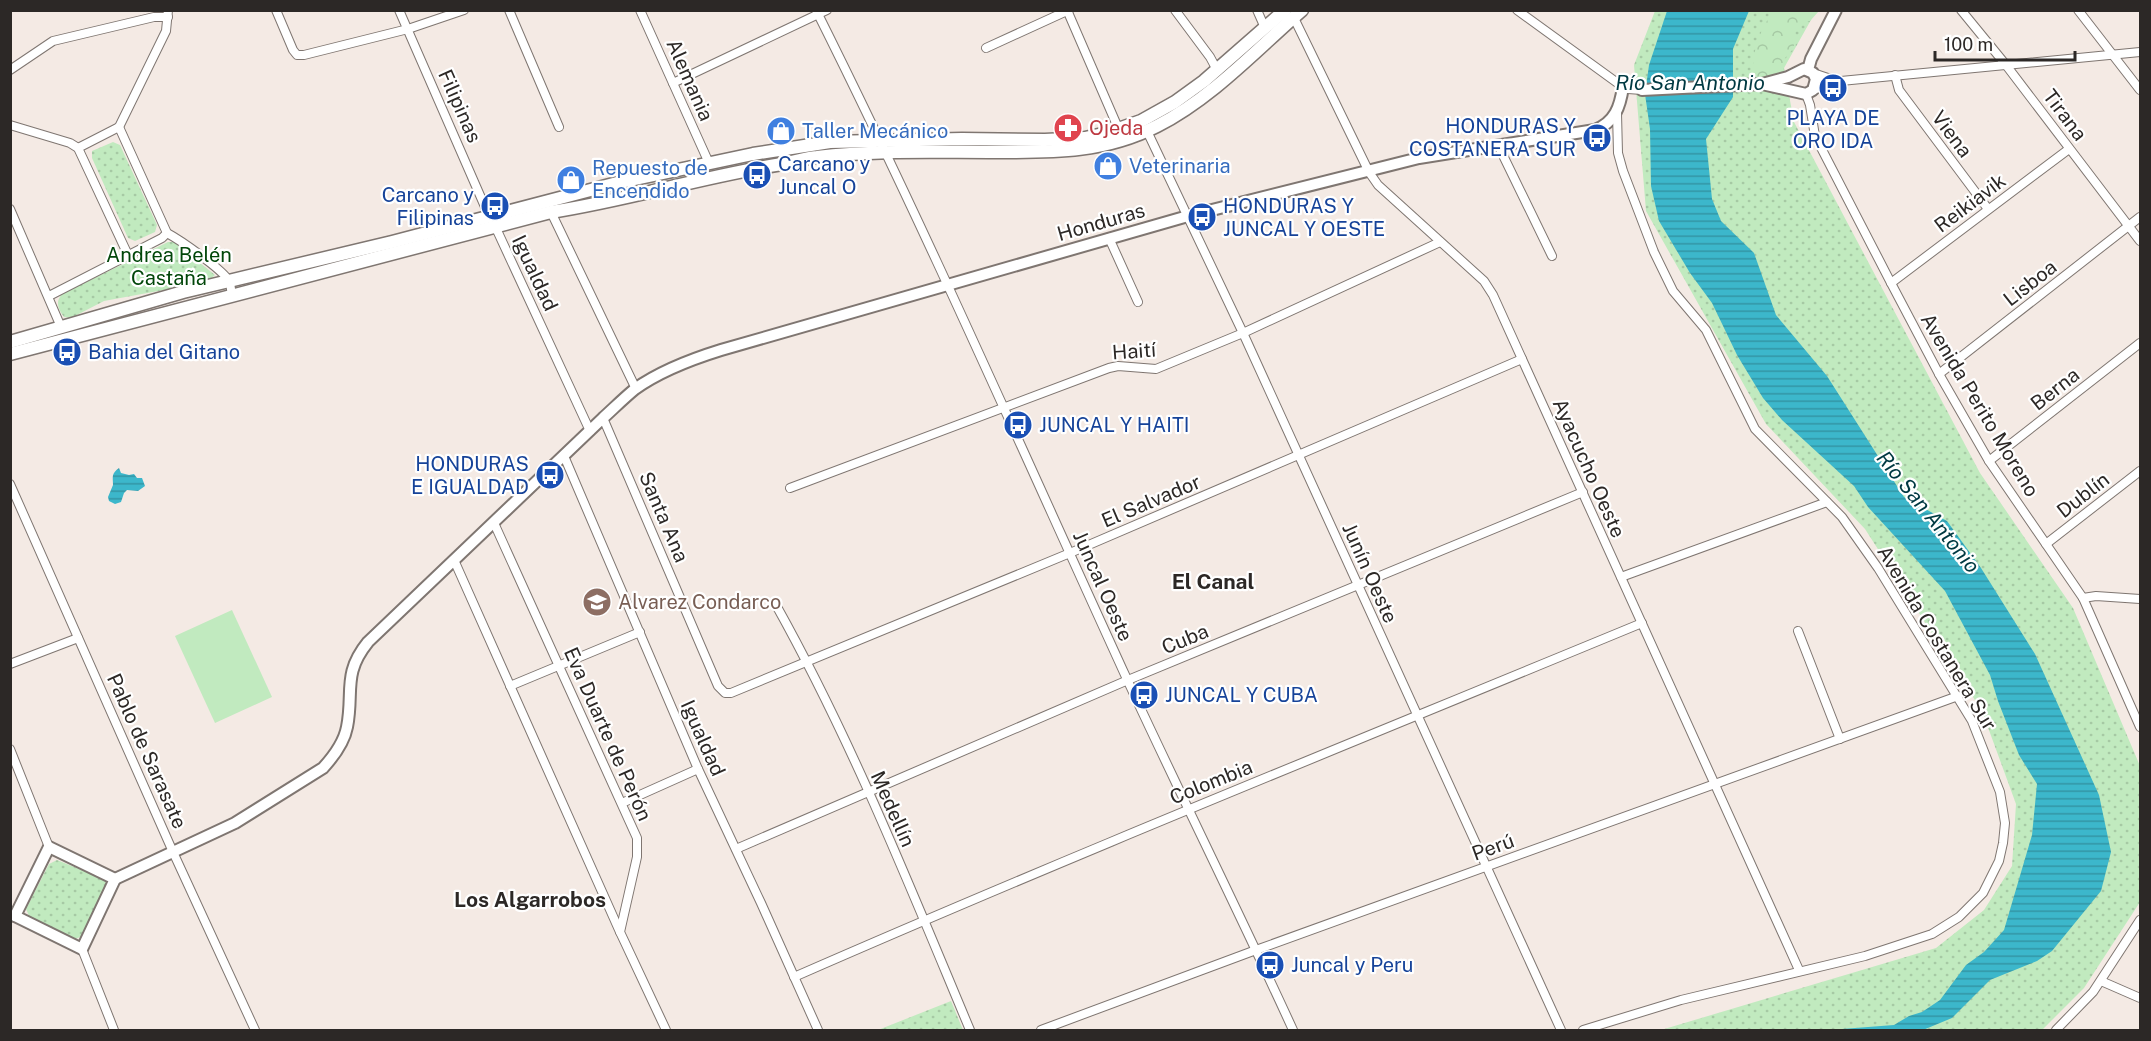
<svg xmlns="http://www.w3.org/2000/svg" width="2151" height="1041" viewBox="0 0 2151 1041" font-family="'Public Sans',sans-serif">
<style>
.green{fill:url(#green-dots)}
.forest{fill:url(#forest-crowns)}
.pitch{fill:#c1eabf}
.water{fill:url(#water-rules)}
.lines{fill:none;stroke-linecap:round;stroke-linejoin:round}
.street-casing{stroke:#7f7671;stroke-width:10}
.secondary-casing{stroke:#7f7671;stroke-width:14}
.primary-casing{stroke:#7f7671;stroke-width:15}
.street{stroke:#fff;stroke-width:8}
.secondary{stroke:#fff;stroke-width:10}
.primary{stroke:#fff;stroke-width:12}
.labels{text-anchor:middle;stroke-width:4.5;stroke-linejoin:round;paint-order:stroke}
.street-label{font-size:20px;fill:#2c2826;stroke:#fff}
.transit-label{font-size:20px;fill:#164399;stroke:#fff;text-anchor:start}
.health-label{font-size:20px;fill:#be3a42;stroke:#fff;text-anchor:start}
.shop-label{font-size:20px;fill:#366cbe;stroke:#fff;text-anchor:start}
.park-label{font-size:20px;fill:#014609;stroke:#fff}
.education-label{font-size:20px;fill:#785e54;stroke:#fff;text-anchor:start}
.water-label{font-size:21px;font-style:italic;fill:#003942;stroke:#fff}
.neighbourhood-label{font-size:21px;font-weight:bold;fill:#2c2826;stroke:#fff}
</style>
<defs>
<pattern id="green-dots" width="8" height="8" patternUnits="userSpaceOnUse" patternTransform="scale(1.5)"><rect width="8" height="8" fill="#c1eabf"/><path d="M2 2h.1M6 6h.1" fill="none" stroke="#a6c9a4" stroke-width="1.8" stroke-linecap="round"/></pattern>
<pattern id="forest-crowns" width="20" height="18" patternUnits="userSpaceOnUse" patternTransform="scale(1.5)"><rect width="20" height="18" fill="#c1eabf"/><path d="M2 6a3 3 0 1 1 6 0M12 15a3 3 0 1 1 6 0" fill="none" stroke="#a6c9a4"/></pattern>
<pattern id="water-rules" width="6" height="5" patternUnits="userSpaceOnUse" patternTransform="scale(1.5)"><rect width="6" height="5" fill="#3cb7cb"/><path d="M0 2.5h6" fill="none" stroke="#3395a5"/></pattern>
</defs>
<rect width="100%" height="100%" fill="#f4eae4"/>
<!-- green -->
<g class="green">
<path d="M1655 11H1816L1784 68 1794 122 1980 473 2073 608 2140 766V902L2084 988 2042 1030H1661L1936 948 1984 910 2012 866 2016 804 1982 711 1865 529 1766 424 1646 211 1634 65Z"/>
<path d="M113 142 120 145 157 225 155 232 135 241 128 238 92 158V151Z"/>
<path d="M168 242H174L215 275 207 282 104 301 71 318 64 317C58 309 55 302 62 294Z"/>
<path d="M57 860 104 879 107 885 83 936 75 939 30 918 26 909 49 864Z"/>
<path d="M951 1001 963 1030H878Z"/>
</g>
<!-- forest -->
<path class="forest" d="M1773 11H1819L1810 21 1798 23 1794 36V48L1785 58 1775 80 1763 81 1754 76C1751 51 1760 31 1773 11Z"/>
<!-- pitch -->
<path class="pitch" d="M232 610 272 697 215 723 175 636Z"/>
<!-- water -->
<g class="water">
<path d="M1667 11H1749L1733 49V97L1706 139 1712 199 1721 221 1754 253 1776 315 1827 376 1904 497 1947 521 1981 568 2035 654 2099 795 2111 852 2101 891 2052 951 2037 961 1990 980 1952 1018 1923 1030H1829L1894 1025 1909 1016 1922 1012 1940 1000 1966 965 1984 952 2004 930 2032 835 2037 784 2019 755 1998 701 1990 675 1945 591 1868 507 1854 486 1782 420 1763 398 1737 355 1712 303 1690 273 1659 221 1651 186 1650 129 1645 94 1649 65Z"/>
<path d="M119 468 121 473 129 475 134 474 137 478H142L145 486 138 491 127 490 124 493 121 502 115 504 109 501 108 497 113 485C113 476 111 474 119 468Z"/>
</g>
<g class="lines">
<!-- street casing -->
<g class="street-casing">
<g id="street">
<path d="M276 10 293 50 297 55H304L408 29 464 10"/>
<path d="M399 10 489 216"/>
<path d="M509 10 559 127"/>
<path d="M640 10 709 163"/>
<path d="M816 10C926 230 1024 454 1126 677 1181 796 1239 912 1293 1030"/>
<path d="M1067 10 1119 130"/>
<path d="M1175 10 1210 57 1217 70"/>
<path d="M1257 10 1265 28"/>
<path d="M1517 10 1623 87 1628 89 1642 90"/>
<path d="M1961 10 2006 65 2140 241"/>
<path d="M2078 10 2140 90"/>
<path d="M1294 18 1369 172 1378 185 1484 281 1493 295 1799 970"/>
<path d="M986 48 1069 10"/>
<path d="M10 70 53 41 154 17H168"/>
<path d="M1813 73 1837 81"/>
<path d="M1895 75 1899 90 1988 209"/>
<path d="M673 83 827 10"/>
<path d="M1813 90 1841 81 2140 52"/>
<path d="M1806 94 1810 105 1815 136 1891 283 1939 374 1989 461 2083 598 2140 727"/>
<path d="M10 125 70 143 78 148 128 255"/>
<path d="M119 127 167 233C180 240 222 269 229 281 231 285 231 291 232 296"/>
<path d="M1147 131 1243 333 1561 1030"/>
<path d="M1498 145 1552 256"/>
<path d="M78 148 119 127 166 31 168 10"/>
<path d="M10 209 61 327"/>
<path d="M551 212 636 389"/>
<path d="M495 226 590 431"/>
<path d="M1109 238 1138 302"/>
<path d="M1891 283 2069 149"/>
<path d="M49 296 162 238 167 233"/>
<path d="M1939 374 2140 217"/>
<path d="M603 418 718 686 725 693H731L1070 553 1522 359"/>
<path d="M564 456 698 769 761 903 818 1030"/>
<path d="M1989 461 2140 343"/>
<path d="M10 484 173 852 255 1030"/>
<path d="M790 488 1109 368 1118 366 1156 369 1243 333 1440 242"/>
<path d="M494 523 637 838V857L620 932 666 1030"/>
<path d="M2046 544 2140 471"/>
<path d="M454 560 620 932"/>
<path d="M1621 577 1827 502"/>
<path d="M2083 598 2096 596 2140 599"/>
<path d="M776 605C852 741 910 887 970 1030"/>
<path d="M1798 631 1840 739"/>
<path d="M10 664 78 638"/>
<path d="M510 686 640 632"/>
<path d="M10 749 49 847"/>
<path d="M622 803 698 769"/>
<path d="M736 849 1128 680 1583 492"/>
<path d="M82 949 114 1030"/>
<path d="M794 977C1075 854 1359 740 1642 623"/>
<path d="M2101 981 2140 998"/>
<path d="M1041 1030 1256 950 1958 696"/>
<path d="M1583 1030 1681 1000 1865 956 1932 934 1959 917 1983 893 1999 861 2003 843 2005 823 2000 792 1972 721 1878 568 1842 517 1755 429 1706 330 1673 291 1654 252 1623 171 1618 153 1617 113"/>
<path d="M2056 1030 2093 992 2140 920"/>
</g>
</g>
<!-- secondary casing -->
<g class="secondary-casing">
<g id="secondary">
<path d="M1808 70 1811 59 1836 10"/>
<path d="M1642 90 1762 84 1806 94 1813 90 1816 79 1813 73 1804 69 1788 77 1762 84"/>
<path d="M115 879 235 823 323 768C334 756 344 743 347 727 354 692 342 674 368 642L603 418C614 408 624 398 635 389 660 371 692 359 721 350L1188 216 1419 158 1595 130C1615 122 1620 107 1623 87"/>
<path d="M15 916 82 949 115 879"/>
<path d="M15 916 49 847 115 879"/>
</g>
</g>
<!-- primary casing -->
<g class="primary-casing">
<g id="primary">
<path d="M10 342 183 292 392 242 621 182 753 154 830 142 962 139 1045 140 1085 138 1107 133 1141 121 1175 102 1204 81 1285 10"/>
<path d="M10 354 551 212C629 200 704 176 782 164 794 162 805 158 817 157 874 150 932 152 989 152 1049 152 1102 154 1157 126 1212 98 1256 50 1302 10"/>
</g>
</g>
<!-- street -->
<use href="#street" class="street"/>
<!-- secondary -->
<use href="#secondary" class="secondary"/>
<!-- primary -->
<use href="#primary" class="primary"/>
</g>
<!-- icons -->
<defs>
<g id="bus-disc" transform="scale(1.5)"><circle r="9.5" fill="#1a4fb4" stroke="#fff"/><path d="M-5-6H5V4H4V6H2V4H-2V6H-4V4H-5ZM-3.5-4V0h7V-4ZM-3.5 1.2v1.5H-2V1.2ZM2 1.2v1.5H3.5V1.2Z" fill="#fff"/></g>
<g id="pharmacy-disc" transform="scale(1.5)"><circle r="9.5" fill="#e0444e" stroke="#fff"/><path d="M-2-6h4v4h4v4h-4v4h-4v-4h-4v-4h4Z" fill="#fff"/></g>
<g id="shop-disc" transform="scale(1.5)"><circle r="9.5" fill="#3f7fe0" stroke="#fff"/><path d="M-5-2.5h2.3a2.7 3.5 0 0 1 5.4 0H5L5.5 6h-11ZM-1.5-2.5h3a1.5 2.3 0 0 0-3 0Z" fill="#fff"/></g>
<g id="school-disc" transform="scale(1.5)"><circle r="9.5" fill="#8d6e63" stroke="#fff"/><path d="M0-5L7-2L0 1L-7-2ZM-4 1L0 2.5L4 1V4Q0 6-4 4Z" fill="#fff"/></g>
</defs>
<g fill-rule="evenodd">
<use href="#bus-disc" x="1833" y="88"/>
<use href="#pharmacy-disc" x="1068" y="128"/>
<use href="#shop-disc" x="781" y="131"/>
<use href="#bus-disc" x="1597" y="138"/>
<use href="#shop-disc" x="1108" y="166"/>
<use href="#bus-disc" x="757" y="175"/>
<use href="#shop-disc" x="571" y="180"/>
<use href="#bus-disc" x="495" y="206"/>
<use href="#bus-disc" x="1202" y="217"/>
<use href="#bus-disc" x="67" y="352"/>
<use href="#bus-disc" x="1018" y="425"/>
<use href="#bus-disc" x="550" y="475"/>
<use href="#school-disc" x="597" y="602"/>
<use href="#bus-disc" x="1144" y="695"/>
<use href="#bus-disc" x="1270" y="965"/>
</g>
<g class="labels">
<!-- street labels -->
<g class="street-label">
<text transform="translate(690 80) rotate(66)" y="7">Alemania</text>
<text transform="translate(460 106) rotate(66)" y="7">Filipinas</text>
<text transform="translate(2065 115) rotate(53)" y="7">Tirana</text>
<text transform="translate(1952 134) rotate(53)" y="7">Viena</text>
<text transform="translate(1970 203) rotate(-37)" y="7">Reikiavik</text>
<text transform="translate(1101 222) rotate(-16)" y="7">Honduras</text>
<text transform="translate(535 273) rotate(65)" y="7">Igualdad</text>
<text transform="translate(2030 283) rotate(-38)" y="7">Lisboa</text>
<text transform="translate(1134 351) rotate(-4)" y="7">Haití</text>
<text transform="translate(2055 389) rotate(-38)" y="7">Berna</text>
<text transform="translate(1980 405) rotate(59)" y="7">Avenida Perito Moreno</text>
<text transform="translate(1589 468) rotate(66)" y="7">Ayacucho Oeste</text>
<text transform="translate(2083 495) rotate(-38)" y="7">Dublín</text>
<text transform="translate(1151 501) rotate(-23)" y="7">El Salvador</text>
<text transform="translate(664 517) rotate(67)" y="7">Santa Ana</text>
<text transform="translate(1370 573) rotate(66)" y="7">Junín Oeste</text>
<text transform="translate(1103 586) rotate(66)" y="7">Juncal Oeste</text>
<text transform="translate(1937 638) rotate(59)" y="7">Avenida Costanera Sur</text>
<text transform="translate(1185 639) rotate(-22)" y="7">Cuba</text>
<text transform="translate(608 734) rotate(66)" y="7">Eva Duarte de Perón</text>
<text transform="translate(703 738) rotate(66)" y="7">Igualdad</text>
<text transform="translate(147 751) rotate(66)" y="7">Pablo de Sarasate</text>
<text transform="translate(1211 782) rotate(-22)" y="7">Colombia</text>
<text transform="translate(893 809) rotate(66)" y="7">Medellín</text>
<text transform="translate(1493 847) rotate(-20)" y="7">Perú</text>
</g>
<!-- transit labels -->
<g class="transit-label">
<text x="1833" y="125" text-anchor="middle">PLAYA DE<tspan x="1833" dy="23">ORO IDA</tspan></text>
<text x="1576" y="133" text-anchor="end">HONDURAS Y<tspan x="1576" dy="23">COSTANERA SUR</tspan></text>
<text x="778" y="171">Carcano y<tspan x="778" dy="23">Juncal O</tspan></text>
<text x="474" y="202" text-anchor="end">Carcano y<tspan x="474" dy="23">Filipinas</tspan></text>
<text x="1223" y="213">HONDURAS Y<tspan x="1223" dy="23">JUNCAL Y OESTE</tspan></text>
<text x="88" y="359">Bahia del Gitano</text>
<text x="1039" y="432">JUNCAL Y HAITI</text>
<text x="529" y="471" text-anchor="end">HONDURAS<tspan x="529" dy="23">E IGUALDAD</tspan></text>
<text x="1165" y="702">JUNCAL Y CUBA</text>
<text x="1291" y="972">Juncal y Peru</text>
</g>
<!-- health labels -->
<g class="health-label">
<text x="1089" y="135">Ojeda</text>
</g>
<!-- shop labels -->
<g class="shop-label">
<text x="802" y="138">Taller Mecánico</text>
<text x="1129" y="173">Veterinaria</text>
<text x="592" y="175">Repuesto de<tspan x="592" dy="23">Encendido</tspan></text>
</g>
<!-- park labels -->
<g class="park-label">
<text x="169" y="262">Andrea Belén<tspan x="169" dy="23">Castaña</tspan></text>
</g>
<!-- education labels -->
<g class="education-label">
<text x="618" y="609">Alvarez Condarco</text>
</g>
<!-- water labels -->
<g class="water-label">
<text x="1690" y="90">Río San Antonio</text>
<text transform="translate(1928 512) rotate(51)" y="7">Río San Antonio</text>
</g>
<!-- neighbourhood labels -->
<g class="neighbourhood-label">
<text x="1213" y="589">El Canal</text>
<text x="530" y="907">Los Algarrobos</text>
</g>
</g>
<!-- border -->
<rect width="2151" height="1041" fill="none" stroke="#2c2826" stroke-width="24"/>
<!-- scale -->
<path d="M1935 51v9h140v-9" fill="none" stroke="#2c2826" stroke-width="3"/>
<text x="1944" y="51" font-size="18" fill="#2c2826" stroke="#ffffff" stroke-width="4.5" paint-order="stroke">100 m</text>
</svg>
